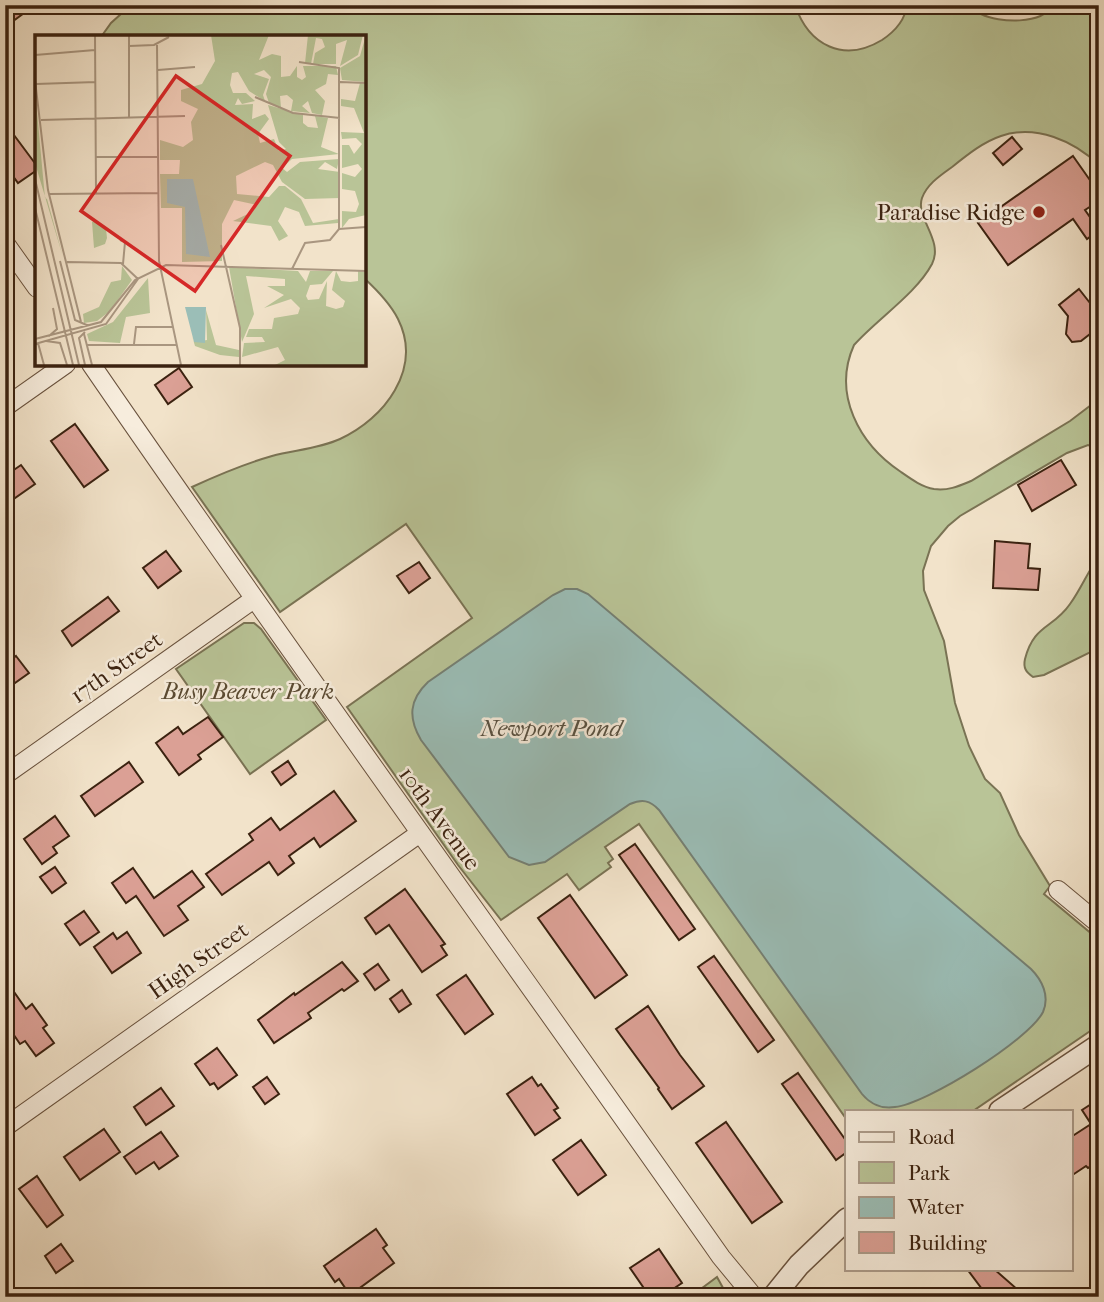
<svg xmlns="http://www.w3.org/2000/svg" width="1104" height="1302" viewBox="0 0 1104 1302" font-family="'IM FELL French Canon',serif">
<style>
.green{fill:#b9c497;stroke:#7a7354;stroke-width:2}
.water{fill:#9bbeb7;stroke:#758074;stroke-width:2}
.building{fill:#dba095;stroke:#3b2210;stroke-width:2}
.lines{fill:none;stroke-linecap:round;stroke-linejoin:round}
.minor-casing{stroke:#69523e;stroke-width:20}
.tertiary-casing{stroke:#69523e;stroke-width:24}
.minor{stroke:#f7eddd;stroke-width:18}
.tertiary{stroke:#f7eddd;stroke-width:21}
.poi-dot{fill:#8f2418;stroke:#f7eddd;stroke-width:2.5}
.labels{text-anchor:middle;stroke-width:5;stroke-linejoin:round;paint-order:stroke}
.poi-label{font-size:23px;fill:#3b2210;stroke:#f7eddd;text-anchor:end}
.street-label{font-size:23px;fill:#3b2210;stroke:#f7eddd}
.park-label{font-size:23px;font-style:italic;fill:#5a4a32;stroke:#f7eddd}
.water-label{font-size:24px;font-style:italic;fill:#585142;stroke:#f7eddd}
.inset-road{fill:none;stroke:#a99680;stroke-width:2}
.view{fill:#d62828;fill-opacity:0.15;stroke:#d62828;stroke-width:3.5}
.inset-edge{fill:none;stroke:#3b2210;stroke-width:3.5}
</style>
<rect width="100%" height="100%" fill="#f2e3ca"/>
<filter id="stains"><feTurbulence type="fractalNoise" baseFrequency=".00286" numOctaves="4"/><feColorMatrix values="0 0 0 0 .2 0 0 0 0 .09 0 0 0 0 .02 0 0 0 .5 -.17"/></filter>
<radialGradient id="worn" r=".72"><stop offset=".6" stop-color="#630" stop-opacity="0"/><stop offset="1" stop-color="#630" stop-opacity=".3"/></radialGradient>
<!-- green -->
<g class="green">
<path d="M131 5H795C809 46 844 63 882 40 894 32 905 21 907 5 923 5 954 2 968 5 972 6 977 12 981 14 999 23 1042 25 1053 5H1099V74L1096 96 1099 108V165C1074 141 1036 124 1001 136 983 142 967 155 952 167 941 175 927 184 922 198 915 218 944 240 932 264 916 294 877 319 854 345 832 394 859 444 901 472 911 479 922 487 934 489 948 491 959 486 971 481L1070 421 1099 399V449L1088 445 1067 453 960 516 948 526 931 546 923 571 924 590 944 641 955 703 969 746 985 779 1000 793 1019 835 1050 886 1044 894 1099 940V1025L973 1111H847V1120L639 824 605 847 613 859 608 863 611 867 579 890 567 874 501 920 458 865 347 707 472 618 406 524 280 612 192 487C218 475 244 464 272 456 294 450 318 449 340 439 384 419 423 369 398 319 390 303 377 290 364 278V37H101L111 23Z"/>
<path d="M1099 556V648L1044 675 1033 677C1026 672 1023 668 1025 659 1034 624 1053 629 1070 604 1081 589 1088 571 1099 556Z"/>
<path d="M244 623H254L261 629 326 720 250 774 176 669Z"/>
<path d="M717 1277 728 1297H690Z"/>
</g>
<!-- water -->
<path class="water" d="M577 589 588 594 1031 969C1042 980 1050 996 1043 1012 1029 1040 926 1104 895 1107 882 1109 870 1104 862 1094L659 810C650 800 642 799 630 804L545 862 529 865 509 857 421 740C408 718 409 700 428 682L553 595 565 589Z"/>
<!-- building -->
<g class="building">
<path d="M5 5H35L5 27Z"/>
<path d="M5 123 37 166V170L18 183 5 165Z"/>
<path d="M1012 137 1022 149 1003 165 993 153Z"/>
<path d="M1073 156 1099 193V201L1085 210 1099 230 1087 239 1073 219 1008 265 978 223Z"/>
<path d="M1079 289 1090 303 1093 301 1099 309V327L1081 341 1072 342 1066 334 1068 316 1059 305Z"/>
<path d="M179 368 192 387 168 404 155 385Z"/>
<path d="M75 424 108 470 84 487 51 441Z"/>
<path d="M1061 460 1076 485 1032 511 1018 485Z"/>
<path d="M21 465 35 484 5 505V476Z"/>
<path d="M995 541 1030 544 1028 568 1040 569 1038 590 993 588Z"/>
<path d="M166 551 181 571 158 588 143 568Z"/>
<path d="M419 562 430 578 409 593 397 576Z"/>
<path d="M108 597 119 611 72 646 62 631Z"/>
<path d="M16 656 29 673 5 690V664Z"/>
<path d="M208 717 223 737 198 755 201 759 179 775 156 743 178 727 183 734Z"/>
<path d="M288 761 296 774 281 785 272 772Z"/>
<path d="M129 762 143 782 95 816 81 796Z"/>
<path d="M334 791 356 821 320 847 314 838 289 856 294 863 278 875 269 862 222 895 206 874 253 840 249 834 271 818 280 830Z"/>
<path d="M55 816 69 836 53 847 57 853 42 864 24 839Z"/>
<path d="M635 844 695 929 679 940 619 855Z"/>
<path d="M55 867 66 883 52 893 40 877Z"/>
<path d="M133 868 154 898 192 871 204 887 178 906 188 920 164 936 136 896 126 903 112 883Z"/>
<path d="M405 889 445 944 441 946 447 955 422 972 389 925 376 934 365 918Z"/>
<path d="M570 895 627 975 595 998 538 918Z"/>
<path d="M84 911 99 932 80 945 65 924Z"/>
<path d="M127 932 141 953 112 973 94 947 113 933 117 939Z"/>
<path d="M714 956 774 1040 758 1052 698 967Z"/>
<path d="M342 962 358 981 344 991 342 989 308 1013 311 1018 274 1043 258 1020 294 993 295 995Z"/>
<path d="M378 964 389 980 375 990 364 974Z"/>
<path d="M466 975 493 1014 465 1034 437 995Z"/>
<path d="M5 979 26 1009 32 1004 47 1025 43 1028 54 1043 36 1056 25 1041 20 1044 5 1022Z"/>
<path d="M402 990 411 1004 399 1012 390 999Z"/>
<path d="M648 1006 680 1055 704 1086 672 1109 658 1089 659 1088 616 1029Z"/>
<path d="M217 1048 237 1075 218 1089 214 1083 210 1085 195 1064Z"/>
<path d="M798 1073 847 1142V1152L836 1160 782 1084Z"/>
<path d="M267 1077 279 1094 265 1104 253 1087Z"/>
<path d="M532 1077 538 1086 541 1084 558 1108 554 1110 560 1118 535 1135 507 1094Z"/>
<path d="M161 1088 174 1106 146 1125 134 1107Z"/>
<path d="M1099 1099V1162L1088 1168 1086 1166 1071 1176V1137L1091 1124 1082 1110Z"/>
<path d="M726 1122 782 1202 752 1223 696 1143Z"/>
<path d="M104 1129 120 1152 80 1180 64 1157Z"/>
<path d="M161 1132 178 1156 159 1169 154 1162 136 1174 124 1157Z"/>
<path d="M581 1140 606 1175 578 1195 553 1160Z"/>
<path d="M37 1176 63 1215 47 1227 19 1189Z"/>
<path d="M376 1229 387 1245 383 1248 394 1263 350 1295 339 1279 335 1282 324 1266Z"/>
<path d="M61 1244 73 1261 56 1273 45 1256Z"/>
<path d="M659 1249 682 1283 661 1297H650L630 1268Z"/>
<path d="M967 1269H994L1026 1297H988Z"/>
</g>
<g class="lines">
<!-- minor casing -->
<g class="minor-casing">
<g id="minor">
<path d="M5 243 37 288"/>
<path d="M91 364C297 664 512 959 721 1257L754 1297"/>
<path d="M5 407 66 364"/>
<path d="M5 775 254 599"/>
<path d="M1058 890 1099 924"/>
<path d="M5 1127 420 833"/>
</g>
</g>
<!-- tertiary casing -->
<g class="tertiary-casing">
<g id="tertiary">
<path d="M1000 1111 1099 1045"/>
<path d="M773 1297 799 1265 847 1219"/>
</g>
</g>
<!-- minor -->
<use href="#minor" class="minor"/>
<!-- tertiary -->
<use href="#tertiary" class="tertiary"/>
</g>
<!-- markers -->
<circle class="poi-dot" cx="1039" cy="212" r="7"/>
<g class="labels">
<!-- poi labels -->
<g class="poi-label">
<text x="1025" y="220">Paradise Ridge</text>
</g>
<!-- street labels -->
<g class="street-label">
<text transform="translate(116 667) rotate(-35)" y="8">17th Street</text>
<text transform="translate(440 818) rotate(54)" y="8">10th Avenue</text>
<text transform="translate(198 960) rotate(-35)" y="8">High Street</text>
</g>
<!-- park labels -->
<g class="park-label">
<text x="248" y="699">Busy Beaver Park</text>
</g>
<!-- water labels -->
<g class="water-label">
<text x="551" y="736">Newport Pond</text>
</g>
</g>
<!-- overview -->
<g transform="translate(35 35)">
<rect width="331" height="331" fill="#f2e3ca"/>
<path d="M176 0H234L224 25 237 19 246 21V42L255 41 262 31V42L267 45 271 42 268 31H301L303 40 293 39 291 49 280 55 290 66 287 80 277 78 273 66 267 71 275 78 256 76 258 65 252 60 245 61 246 73 234 68 231 59 236 42 229 35 219 39 234 44 228 60 230 66 214 56 203 37 197 38 195 50 198 58H211L220 66 207 69 203 63 200 70 218 69 217 84 230 79 234 84 223 99 225 108 239 104 244 116 251 114 244 107 233 70 268 80V88L273 92 283 93 280 81 293 83 286 112 304 119 257 124 247 133 252 137 265 127 304 124 302 134 290 127 283 134 305 137V163L270 164 247 147 238 130 230 127 201 141 202 159 234 162 244 151H250L266 164 278 188 304 184 303 188 270 191 264 177 250 172 243 186 253 201 244 206 236 191 198 186 217 177 222 170 199 165 187 189V226L147 227V173H126L125 139H144L145 125H125V105L148 112 158 105 156 87 163 74 146 66V55L167 49 180 26ZM273 0H328L323 20 305 31 312 5 301 9V29H278L280 18 290 12 287 4 281 3 276 29 270 28ZM331 0 330 47 307 45 305 33 325 21ZM325 48 331 49V180L314 184 307 193V176L321 177 324 169 320 156 307 154V138L320 142 327 134 323 129 307 133V110H314L319 119 327 109 321 103 307 104 306 97 329 98 319 73 306 71V64L320 66ZM0 56 10 163 12 164 28 222 0 128ZM61 185 71 194 72 203 70 209 59 213 57 187ZM87 231 97 245 75 276 62 286 49 288 48 279 64 272 76 247 86 245ZM194 232 263 236 271 247 275 236H298L287 249 275 250 271 261 273 265 284 264 292 246 291 271 301 274 308 272 310 266 297 255 301 236 306 246 315 247 323 246V236L331 237V330H240L250 325 243 312 207 322 209 308 230 307 227 302H211L214 294H237L239 283 263 279 265 273 256 264 229 273 249 260 232 251H250V244L211 241 219 279 207 307ZM113 243 115 278 91 282 85 308 54 306 52 299 78 287ZM171 275 181 310 204 315V322L185 320 160 311 157 301 159 307 172 305Z" fill="#b9c497"/>
<path d="M132 144H158L175 222 151 219 150 172 132 168ZM150 272H171L170 308 159 307Z" fill="#9bbeb7"/>
<path class="inset-road" d="M60 0 61 158M94 0V83M122 10 124 226 146 330M94 11 119 10 134 2M0 20 60 15M264 27 304 33V194M123 35 160 32M0 45 13 155 46 287M305 47 331 48M1 49 61 47M220 62 258 78 305 83M6 85 150 81M61 122H123M0 144 44 330M14 159 124 158M0 173 38 330M85 205 90 207 88 229M186 210 205 293V330M25 226 40 285 54 291M32 227 86 228 103 244M257 234 270 208 295 205 304 194 331 192M49 299 57 330M14 301 22 294 18 273M0 304 66 287 100 245 131 230 331 236M11 306 25 308 32 330M3 308 9 330M0 309 71 289 103 244M99 309 101 292H138M52 310H142M50 330 44 303 50 297"/>
<path class="view" d="M141 41 255 121 160 256 46 176Z"/>
<rect width="331" height="331" class="inset-edge"/>
</g>
<!-- margin -->
<rect width="1104" height="1302" fill="none" stroke="#f2e3ca" stroke-width="28"/>
<rect x="7" y="7" width="1090" height="1288" fill="none" stroke="#3b2210" stroke-width="3.5"/>
<rect x="14" y="14" width="1076" height="1274" fill="none" stroke="#3b2210" stroke-width="2"/>
<!-- legend -->
<rect x="845" y="1110" width="228" height="161" fill="#f7eddd" stroke="#ac9c8b" stroke-width="2"/>
<rect x="859" y="1132" width="35" height="10" fill="#f7eddd" stroke="#ac9c8b" stroke-width="2"/>
<text x="908" y="1144" font-size="21" fill="#3b2210">Road</text>
<rect x="859" y="1162" width="35" height="21" fill="#b9c497" stroke="#ac9c8b" stroke-width="2"/>
<text x="908" y="1180" font-size="21" fill="#3b2210">Park</text>
<rect x="859" y="1197" width="35" height="21" fill="#9bbeb7" stroke="#ac9c8b" stroke-width="2"/>
<text x="908" y="1214" font-size="21" fill="#3b2210">Water</text>
<rect x="859" y="1232" width="35" height="21" fill="#dba095" stroke="#ac9c8b" stroke-width="2"/>
<text x="908" y="1250" font-size="21" fill="#3b2210">Building</text>
<rect width="100%" height="100%" filter="url(#stains)"/>
<rect width="100%" height="100%" fill="url(#worn)"/>
</svg>
